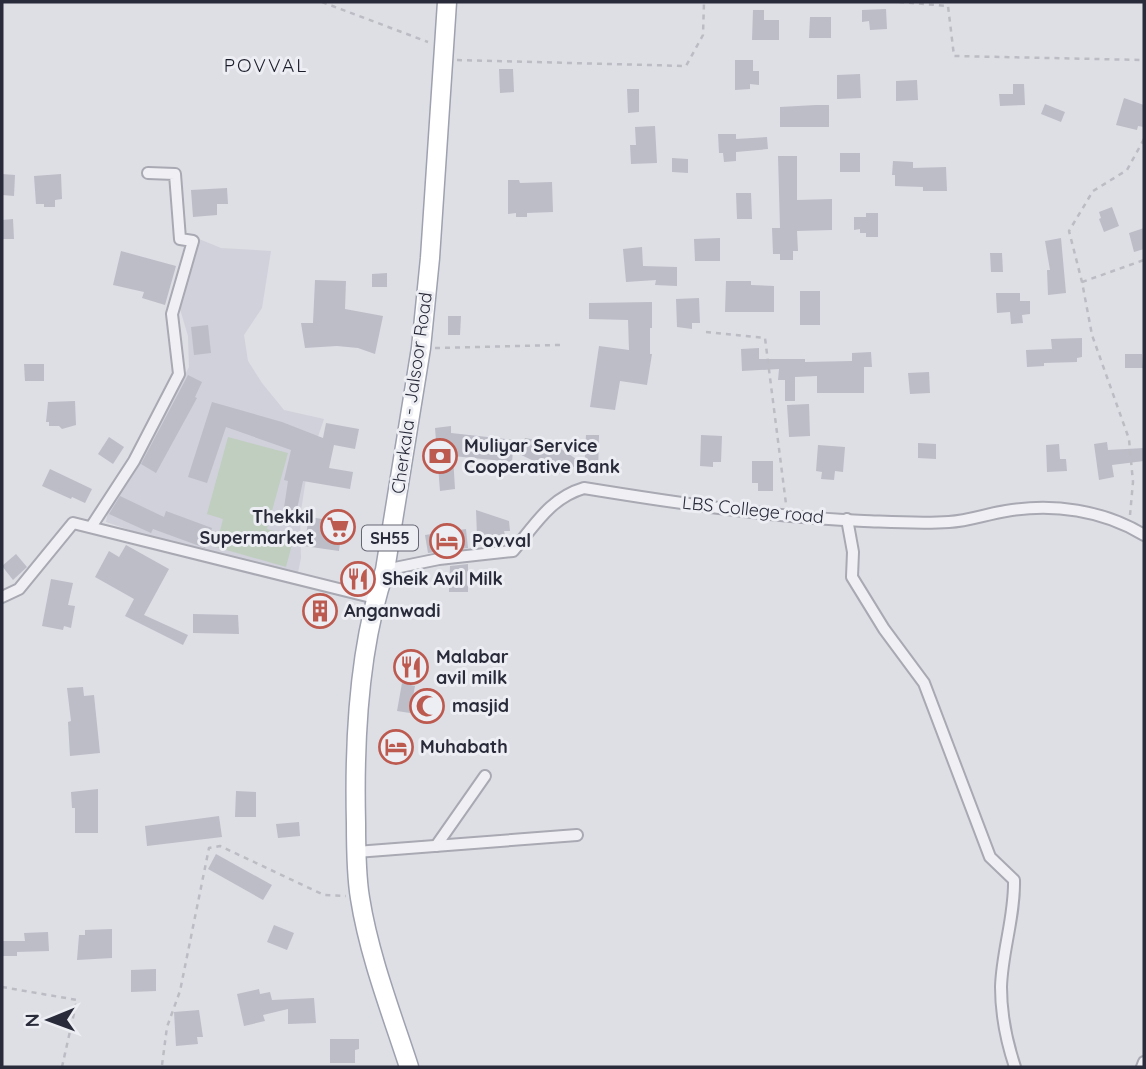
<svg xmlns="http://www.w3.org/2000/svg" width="1146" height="1069" viewBox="0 0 1146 1069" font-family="Quicksand,sans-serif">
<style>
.built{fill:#d0d1da}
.green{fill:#c0cec0}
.building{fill:#bcbdc7}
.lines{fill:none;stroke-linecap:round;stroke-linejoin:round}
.street-casing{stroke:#a8a9b2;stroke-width:14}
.primary-casing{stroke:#9ea1af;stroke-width:21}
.path{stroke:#bcbdc4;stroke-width:2.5;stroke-dasharray:5 5;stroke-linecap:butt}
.street{stroke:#f0f0f4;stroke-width:10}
.primary{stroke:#fff;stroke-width:18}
.labels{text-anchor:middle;stroke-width:6;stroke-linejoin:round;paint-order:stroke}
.shield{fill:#edeef3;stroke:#646672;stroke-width:2}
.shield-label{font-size:16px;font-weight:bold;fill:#292b3a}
.street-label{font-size:18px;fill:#292b3a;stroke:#edeef3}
.poi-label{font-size:18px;font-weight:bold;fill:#292b3a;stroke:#edeef3;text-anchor:start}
.neighbourhood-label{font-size:19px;letter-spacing:2px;fill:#1b1d2b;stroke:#edeef3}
</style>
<rect width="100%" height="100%" fill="#dedfe5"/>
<!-- built -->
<path class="built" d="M199 239 221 248 271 251 262 308 244 335 248 361 262 383 284 410 324 419 308 466 300 517 301 558 297 577 156 539 106 522 109 504 138 466 189 367 188 336 180 309Z"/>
<!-- green -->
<path class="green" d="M228 437 288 453 267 529 294 537 286 567 216 547 223 519 207 514Z"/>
<!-- building -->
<g class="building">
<path d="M886 9 887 29 870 30 869 21 862 22V10Z"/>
<path d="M753 10H764V20H779V40H752Z"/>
<path d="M810 17H831V38H809Z"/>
<path d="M735 60H753V71H759V85L750 84V89L735 90Z"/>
<path d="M499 69H513L514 92 500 93Z"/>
<path d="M860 74 861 98 837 99V75Z"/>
<path d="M917 80 918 100 896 101V81Z"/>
<path d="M1013 84H1024L1025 105 1000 106 999 94H1013Z"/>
<path d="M627 89H639V112L628 113Z"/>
<path d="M1124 98 1144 105V127L1138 126 1137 130 1116 125Z"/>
<path d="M1045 104 1065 112 1061 122 1041 114Z"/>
<path d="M816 105H829V127H780V107Z"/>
<path d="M655 126 657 163 631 164 630 145H636L635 127Z"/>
<path d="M718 134H736V139L767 137 768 149 736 152V161L724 162 723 153H719Z"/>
<rect x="840" y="153" width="20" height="19"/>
<path d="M778 156H797V200L832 199V230L797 231 798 251H793V260H780V254H773L772 228H780Z"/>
<path d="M672 158 688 159V173L672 172Z"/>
<path d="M893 161 913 162V168L946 167 947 191H923V187L895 186V175H892Z"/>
<path d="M2 174 15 175 14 196 2 195Z"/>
<path d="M61 174 62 199 55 200V207H44V204H36L34 176Z"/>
<path d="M508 180H519L520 183 552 182 553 212 527 213V217H516V213L508 214Z"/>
<path d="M227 188 228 204H217V215L193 217 191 190Z"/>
<path d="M736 193H751L752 219H737Z"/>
<path d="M1112 207 1119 226 1104 232 1099 219 1101 218 1099 212Z"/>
<path d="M866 213H878V237H866V233H860V229L854 230V217H866Z"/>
<path d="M13 219 14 239H2V220Z"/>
<path d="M1144 228V249L1134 252 1129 233Z"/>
<path d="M720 238V261H695L694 239Z"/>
<path d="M1061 238 1066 293 1048 295 1047 270H1050L1045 241Z"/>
<path d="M642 247 643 266 677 267V286L655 285 656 280 626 282 623 249Z"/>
<path d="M121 251 176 266 165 305 142 298 144 292 113 285Z"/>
<path d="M990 253H1002L1003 272H991Z"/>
<path d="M387 273V287H372V274Z"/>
<path d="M315 280 346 281 345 309 383 316 375 354 358 348 337 346 305 348 301 323H313Z"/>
<path d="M726 281H751V285L774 286V312H725Z"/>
<rect x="800" y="291" width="20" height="34"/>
<path d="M996 293H1020V301H1030V314L1022 315 1023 323 1011 324 1010 312 997 313Z"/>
<path d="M699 298 700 323H692V329L677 327 676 299Z"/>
<path d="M652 302V328H650V354H652L647 385 620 381 615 410 590 407 599 346 629 350 628 320 589 319V303Z"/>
<path d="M448 316H461L460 335H448Z"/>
<path d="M208 325 211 353 194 355 191 327Z"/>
<path d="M1082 338V357L1077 358V362L1044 363V366L1027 367 1026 350 1052 349 1051 339Z"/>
<path d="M759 348V359H805V362L852 361V353L871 352 872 367H864V393H817V376L795 377V401H785V380H778L779 369 742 371 741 349Z"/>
<path d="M1125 354H1142L1143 368H1125Z"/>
<path d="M24 364H44V381H25Z"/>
<path d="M929 372 930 393 910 394 908 373Z"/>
<path d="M188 375 202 382 195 397 197 398 156 473 141 464Z"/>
<path d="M75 401 76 425 62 429 59 426H49V422H46L48 402Z"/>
<path d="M212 402 282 422 323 438 326 423 359 429 355 449 334 445 329 468 353 472 350 489 303 481 294 523 282 521 288 481 284 480 291 450 226 427 207 483 188 477Z"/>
<path d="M809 404 810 436 789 437 787 405Z"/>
<path d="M451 426V433L524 441 525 438 542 441 563 450 579 461 565 476 513 451 512 462 453 456 455 489 440 491 435 428Z"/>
<path d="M586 435H599L598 474 584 473Z"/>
<path d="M701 435 722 436 721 462H713V467L700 466Z"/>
<path d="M109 437 124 447 113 464 98 454Z"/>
<path d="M1107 442 1108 450 1144 448V461L1112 465 1114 477 1099 480 1094 444Z"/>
<path d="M918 443 936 444V459L918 458Z"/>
<path d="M1059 444 1060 459H1066L1067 471 1047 472 1046 445Z"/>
<path d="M818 445 845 447 843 472 835 471 834 480 821 479 822 472 816 471Z"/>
<path d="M752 461H773V491H758V483H752Z"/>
<path d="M50 469 92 489 85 503 72 497 71 499 42 486Z"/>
<path d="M120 496 164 517 166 511 212 528 205 548 153 529 151 533 109 514Z"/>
<path d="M476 510 509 521 510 531H504L505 535 477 536Z"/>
<path d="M309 517 343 522 339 551 304 546Z"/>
<path d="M466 529 468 548 428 553 425 535Z"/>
<path d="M126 545 169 569 144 615 188 635 183 645 125 616 134 599 95 577 109 551 119 557Z"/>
<path d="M16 554 27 567 13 580 2 566Z"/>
<path d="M468 564V592H449L450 566Z"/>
<path d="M51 579 73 583 68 605 75 606 71 628 64 626 63 630 42 626Z"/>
<path d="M308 599 335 602 332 623 306 620Z"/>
<path d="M193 614 238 615 239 634 193 633Z"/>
<path d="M402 683 415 686 410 713 397 711Z"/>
<path d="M83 687 84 696 94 695 100 753 70 756 68 722 71 721 67 688Z"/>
<path d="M98 789V833H75V808H72L71 792Z"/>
<path d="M236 791 256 792V817H235Z"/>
<path d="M219 816 222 837 147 846 145 826Z"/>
<path d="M299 822 300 836 278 838 276 824Z"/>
<path d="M216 854 272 885 263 900 208 869Z"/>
<path d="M274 925 294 933 287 950 267 942Z"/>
<path d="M112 929V958L77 960 79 935H85V930Z"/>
<path d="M48 932 49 951 17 952V956H2V941H25L24 933Z"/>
<path d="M156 969V991L131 992V970Z"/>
<path d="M259 989 260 994 270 992 272 1000 314 998 316 1023 288 1024V1009L263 1015 265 1021 244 1026 237 994Z"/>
<path d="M199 1010 203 1037H197L198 1044 176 1046 174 1012Z"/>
<path d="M330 1039H359V1049L355 1050V1063H330Z"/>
</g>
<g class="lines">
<!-- street casing -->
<g class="street-casing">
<g id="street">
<path d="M847 519 853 552 852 577 884 629 924 683 990 857 1014 880C1015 916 1002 951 1001 987 1001 1013 1007 1043 1015 1067"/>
<path d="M91 527 134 461 179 374 172 314 193 241 180 239 175 174 148 173"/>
<path d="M385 570 439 559 513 551C535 525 550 498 584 488 676 503 770 517 864 521 891 522 921 524 949 522 968 521 987 514 1006 511 1053 503 1103 510 1144 535"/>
<path d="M2 597 19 589 73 523 375 598"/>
<path d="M436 846 485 776"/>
<path d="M356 852 577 835"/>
<path d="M1142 1067 1144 1062"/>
</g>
</g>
<!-- primary casing -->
<g class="primary-casing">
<path id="primary" d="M409 1067C391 1012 369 955 360 898 356 874 356 848 356 823 354 741 358 648 385 570L421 348 430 258 447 2"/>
</g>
<!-- path -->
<g class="path">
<path d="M322 2 428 42"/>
<path d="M899 2 948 6 954 56 1144 60"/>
<path d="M457 60 686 66 703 35 704 2"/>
<path d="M1082 282 1144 260"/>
<path d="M706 332 765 338 786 504"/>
<path d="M435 348 560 345"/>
<path d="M1130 515 1133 482 1129 439 1092 335 1082 282 1069 231 1093 191 1127 170 1144 139"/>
<path d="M2 987 77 1000 62 1067"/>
<path d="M162 1065 167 1027 180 991 209 848 220 846 324 895 346 896"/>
</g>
<!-- street -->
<use href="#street" class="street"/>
<!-- primary -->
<use href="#primary" class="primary"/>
</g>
<!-- icons -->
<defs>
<g id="bank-ring" transform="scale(1.75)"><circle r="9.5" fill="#edeef3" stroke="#bd5a50" stroke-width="1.5"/><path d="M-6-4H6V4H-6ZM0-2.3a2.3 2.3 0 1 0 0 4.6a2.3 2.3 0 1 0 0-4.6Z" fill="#bd5a50"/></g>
<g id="supermarket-ring" transform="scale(1.75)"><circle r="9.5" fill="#edeef3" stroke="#bd5a50" stroke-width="1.5"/><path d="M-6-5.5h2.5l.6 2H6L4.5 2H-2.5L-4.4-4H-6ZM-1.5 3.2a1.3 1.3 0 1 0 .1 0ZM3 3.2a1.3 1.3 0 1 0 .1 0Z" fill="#bd5a50"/></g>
<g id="hotel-ring" transform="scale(1.75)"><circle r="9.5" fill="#edeef3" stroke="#bd5a50" stroke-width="1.5"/><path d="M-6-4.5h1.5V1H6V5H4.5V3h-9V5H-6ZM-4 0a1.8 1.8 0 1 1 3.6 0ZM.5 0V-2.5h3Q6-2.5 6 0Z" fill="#bd5a50"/></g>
<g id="restaurant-ring" transform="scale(1.75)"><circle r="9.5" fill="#edeef3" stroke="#bd5a50" stroke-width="1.5"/><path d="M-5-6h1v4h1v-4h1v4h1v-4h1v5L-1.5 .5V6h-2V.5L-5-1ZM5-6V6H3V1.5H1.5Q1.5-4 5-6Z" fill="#bd5a50"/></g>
<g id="building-ring" transform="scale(1.75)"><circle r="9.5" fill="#edeef3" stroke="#bd5a50" stroke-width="1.5"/><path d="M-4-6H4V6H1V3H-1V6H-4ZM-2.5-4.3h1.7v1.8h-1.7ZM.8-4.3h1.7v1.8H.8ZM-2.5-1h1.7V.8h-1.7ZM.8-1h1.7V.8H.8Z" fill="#bd5a50"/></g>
<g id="mosque-ring" transform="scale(1.75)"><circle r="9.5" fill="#edeef3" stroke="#bd5a50" stroke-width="1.5"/><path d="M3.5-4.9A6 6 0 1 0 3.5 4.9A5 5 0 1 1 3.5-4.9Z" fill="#bd5a50"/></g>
</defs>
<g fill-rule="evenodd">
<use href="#bank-ring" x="440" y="456"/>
<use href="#supermarket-ring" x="338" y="527"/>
<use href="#hotel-ring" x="447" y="541"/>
<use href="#restaurant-ring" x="358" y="579"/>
<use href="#building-ring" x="320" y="611"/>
<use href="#restaurant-ring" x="411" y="667"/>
<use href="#mosque-ring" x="427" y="706"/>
<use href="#hotel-ring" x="396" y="747"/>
</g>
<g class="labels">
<!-- shield labels -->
<rect class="shield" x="362" y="525.5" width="56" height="25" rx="5"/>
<g class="shield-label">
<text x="390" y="544">SH55</text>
</g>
<!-- street labels -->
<g class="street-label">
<text transform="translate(412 393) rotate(-82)" y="6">Cherkala - Jalsoor Road</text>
<text transform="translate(753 510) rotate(6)" y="6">LBS College road</text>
</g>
<!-- poi labels -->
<g class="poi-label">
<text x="464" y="452">Muliyar Service<tspan x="464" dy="21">Cooperative Bank</tspan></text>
<text x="314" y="523" text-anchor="end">Thekkil<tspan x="314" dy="21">Supermarket</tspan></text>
<text x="472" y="547">Povval</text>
<text x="382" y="585">Sheik Avil Milk</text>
<text x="344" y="617">Anganwadi</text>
<text x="436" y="663">Malabar<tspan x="436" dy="21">avil milk</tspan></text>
<text x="452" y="712">masjid</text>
<text x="420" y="753">Muhabath</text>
</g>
<!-- neighbourhood labels -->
<g class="neighbourhood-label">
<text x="266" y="72">POVVAL</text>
</g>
</g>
<!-- border -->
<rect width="1146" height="1069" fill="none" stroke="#292b3a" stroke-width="7"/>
<!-- north arrow -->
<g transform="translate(49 1020) rotate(269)" stroke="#edeef3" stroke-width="5" paint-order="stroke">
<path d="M0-5L12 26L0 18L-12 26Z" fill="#292b3a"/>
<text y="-10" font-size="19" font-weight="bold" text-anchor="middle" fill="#292b3a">N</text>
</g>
</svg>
